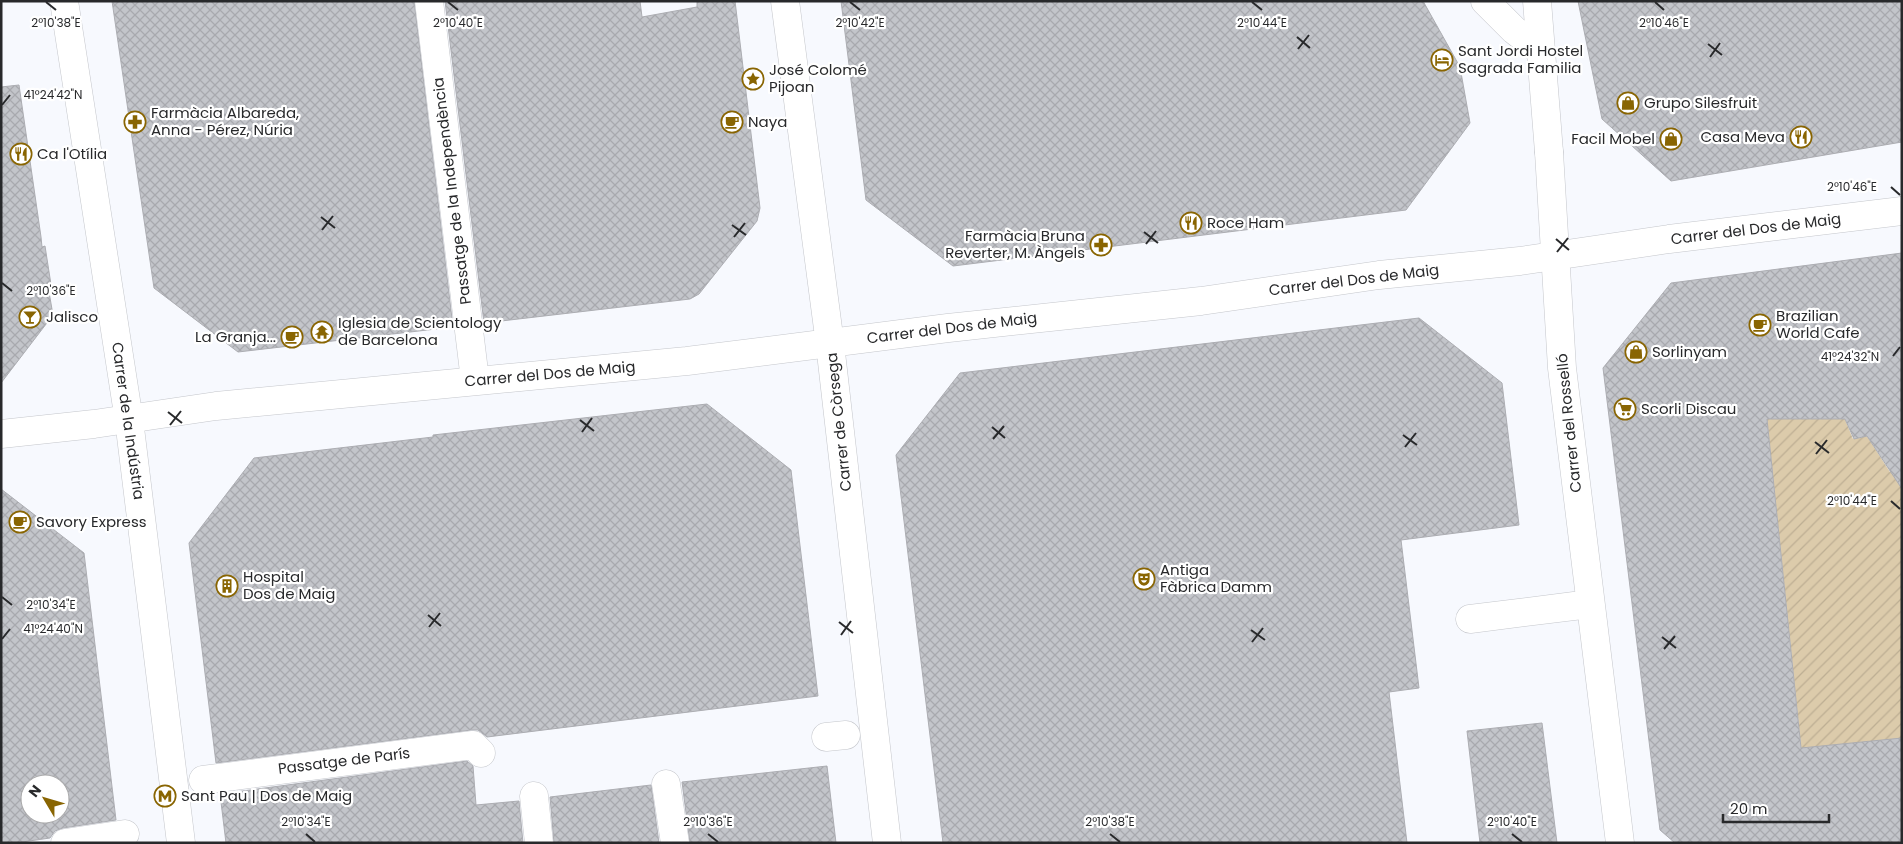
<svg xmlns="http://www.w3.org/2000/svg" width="1903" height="844" viewBox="0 0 1903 844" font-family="Poppins,sans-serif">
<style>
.garden{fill:url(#garden-furrows)}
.building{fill:url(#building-cross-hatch);stroke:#acadb2;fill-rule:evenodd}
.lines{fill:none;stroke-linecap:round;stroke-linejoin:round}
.minor-casing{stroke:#c4c6cb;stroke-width:29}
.major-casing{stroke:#c4c6cb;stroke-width:29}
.minor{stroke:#fff;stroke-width:28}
.major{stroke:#fff;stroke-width:28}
.ticks{fill:none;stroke:#28292b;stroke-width:2}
.labels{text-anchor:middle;stroke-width:4.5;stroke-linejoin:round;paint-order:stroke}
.poi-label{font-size:15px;fill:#28292b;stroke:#fff;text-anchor:start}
.street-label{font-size:15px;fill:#28292b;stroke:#fff}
.ticks-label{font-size:12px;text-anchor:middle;fill:#28292b;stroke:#fff;stroke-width:4.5;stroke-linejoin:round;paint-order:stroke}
</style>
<defs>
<pattern id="garden-furrows" width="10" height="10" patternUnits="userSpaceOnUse" patternTransform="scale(1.25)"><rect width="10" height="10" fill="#dccbab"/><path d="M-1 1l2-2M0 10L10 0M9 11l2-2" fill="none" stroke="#bdae93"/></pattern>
<pattern id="building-cross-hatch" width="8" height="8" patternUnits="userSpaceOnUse" patternTransform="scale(1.25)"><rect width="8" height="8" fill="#c3c5ca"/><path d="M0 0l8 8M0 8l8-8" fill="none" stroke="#a8a9ae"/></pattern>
</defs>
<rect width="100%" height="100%" fill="#f7f9fe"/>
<!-- garden -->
<path class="garden" d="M1767 419H1845L1853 439 1867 436 1890 472 1902 465V738L1805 785Z"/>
<!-- building -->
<g class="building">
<path d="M112 1H414L453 327 238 352 154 288Z"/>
<path d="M445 1H640L642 17 697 7V1H735L760 208 757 221 699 294 690 299 484 323Z"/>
<path d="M841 1H1423L1460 67 1470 123 1406 210 953 266 866 200Z"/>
<path d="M1578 1H1902V142L1671 181 1602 119Z"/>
<path d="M19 85 41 237 42 247 45 246 52 291 49 292 53 315 1 383V87Z"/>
<path d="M1902 253V489L1867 436 1854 439 1845 419H1767L1801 748 1902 738V843H1675L1660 830 1603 368 1671 283Z"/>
<path d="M1419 318 1502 383 1519 525 1401 540 1419 688 1389 692 1407 843H943L896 455 960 373Z"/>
<path d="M707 404 791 470 818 696 487 737 478 730H471L216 763 189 543 254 458 433 437V435Z"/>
<path d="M1 489 84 553 116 820 63 828 55 831 50 838 15 843H1ZM30 784H60V814H30Z"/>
<path d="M1542 723 1557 843H1480L1467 731Z"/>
<path d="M467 761 473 766 476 805 519 801 523 843H226L220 794Z"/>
<path d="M827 766 836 843H690L682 782Z"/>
<path d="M651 785 659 843H554L550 797Z"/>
</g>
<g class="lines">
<!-- minor casing -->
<g class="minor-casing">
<g id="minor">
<path d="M429 1 475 380"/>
<path d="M785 1 830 344 887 843"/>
<path d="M1485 1 1514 30 1541 51"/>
<path d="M1537 1 1549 152"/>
<path d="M1 434 94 424 216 406 687 361 948 328 1201 301 1379 275 1520 261 1669 239 1902 211"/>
<path d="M1470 619 1590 604"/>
<path d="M826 737 846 735"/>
<path d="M203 780 473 745 481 753"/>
<path d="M666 784 675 843"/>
<path d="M534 796 539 843"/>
<path d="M65 843 125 834"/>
</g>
</g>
<!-- major casing -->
<g class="major-casing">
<g id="major">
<path d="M64 1 129 420 181 843"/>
<path d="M1549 152 1562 368 1620 843"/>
</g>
</g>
<!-- minor -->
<use href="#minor" class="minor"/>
<!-- major -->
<use href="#major" class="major"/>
</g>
<!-- ticks -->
<path class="ticks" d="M46 2 56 10M448 2 458 10M850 2 860 10M1252 2 1262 10M1655 2 1664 10M1297 37 1310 48M1708 44 1722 55M1298 49 1309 35M1710 57 1720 43M2 105 10 95M1891 187 1900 195M321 217 335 228M732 225 746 235M322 230 333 216M1144 232 1158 243M734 237 745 223M1556 239 1569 250M1146 244 1156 231M1557 252 1568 238M2 283 12 291M1893 356 1900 347M168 412 182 423M580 420 594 431M170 425 181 411M992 427 1005 438M582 432 592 418M1403 435 1417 445M993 439 1004 426M1815 442 1829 453M1405 447 1416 433M1816 454 1827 440M1891 501 1900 509M2 597 12 605M428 615 441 626M839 622 853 633M429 627 440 613M1251 630 1265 640M841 635 851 621M1662 637 1676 648M2 639 10 629M1252 642 1263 628M1664 649 1675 636M306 834 315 842M708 834 718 842M1110 834 1120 842M1512 834 1522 842"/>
<!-- icons -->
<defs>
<g id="hotel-ring" transform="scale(1.125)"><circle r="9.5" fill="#fff" stroke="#896502" stroke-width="1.5"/><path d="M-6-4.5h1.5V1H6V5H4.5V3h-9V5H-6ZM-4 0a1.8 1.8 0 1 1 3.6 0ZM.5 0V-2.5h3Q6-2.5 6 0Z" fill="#896502"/></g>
<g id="sight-ring" transform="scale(1.125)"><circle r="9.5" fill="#fff" stroke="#896502" stroke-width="1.5"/><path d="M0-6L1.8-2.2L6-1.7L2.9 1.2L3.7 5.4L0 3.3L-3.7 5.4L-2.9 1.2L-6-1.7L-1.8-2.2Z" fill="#896502"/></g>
<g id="shop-ring" transform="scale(1.125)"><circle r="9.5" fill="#fff" stroke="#896502" stroke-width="1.5"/><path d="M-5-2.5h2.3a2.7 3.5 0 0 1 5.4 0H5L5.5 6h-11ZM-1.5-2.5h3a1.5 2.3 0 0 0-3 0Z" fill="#896502"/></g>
<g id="pharmacy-ring" transform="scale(1.125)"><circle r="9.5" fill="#fff" stroke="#896502" stroke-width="1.5"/><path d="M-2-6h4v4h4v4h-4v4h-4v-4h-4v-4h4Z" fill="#896502"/></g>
<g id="cafe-ring" transform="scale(1.125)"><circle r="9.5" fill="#fff" stroke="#896502" stroke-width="1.5"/><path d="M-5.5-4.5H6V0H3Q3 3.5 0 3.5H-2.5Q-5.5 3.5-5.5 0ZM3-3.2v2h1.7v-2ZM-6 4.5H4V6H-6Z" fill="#896502"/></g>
<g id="restaurant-ring" transform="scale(1.125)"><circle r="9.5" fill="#fff" stroke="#896502" stroke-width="1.5"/><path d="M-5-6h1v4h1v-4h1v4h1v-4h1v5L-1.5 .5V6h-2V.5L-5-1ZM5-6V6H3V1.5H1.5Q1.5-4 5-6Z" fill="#896502"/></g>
<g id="bar-ring" transform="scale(1.125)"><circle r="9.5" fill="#fff" stroke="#896502" stroke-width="1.5"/><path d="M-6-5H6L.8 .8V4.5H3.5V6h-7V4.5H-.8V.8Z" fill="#896502"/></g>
<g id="temple-ring" transform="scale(1.125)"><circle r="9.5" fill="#fff" stroke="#896502" stroke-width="1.5"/><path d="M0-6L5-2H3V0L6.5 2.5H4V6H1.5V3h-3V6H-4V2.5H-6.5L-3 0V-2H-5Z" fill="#896502"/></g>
<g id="supermarket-ring" transform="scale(1.125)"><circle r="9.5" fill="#fff" stroke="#896502" stroke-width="1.5"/><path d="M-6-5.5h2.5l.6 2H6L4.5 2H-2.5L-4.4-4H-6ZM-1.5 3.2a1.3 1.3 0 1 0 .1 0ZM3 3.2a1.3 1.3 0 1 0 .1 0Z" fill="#896502"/></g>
<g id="theatre-ring" transform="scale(1.125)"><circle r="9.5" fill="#fff" stroke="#896502" stroke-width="1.5"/><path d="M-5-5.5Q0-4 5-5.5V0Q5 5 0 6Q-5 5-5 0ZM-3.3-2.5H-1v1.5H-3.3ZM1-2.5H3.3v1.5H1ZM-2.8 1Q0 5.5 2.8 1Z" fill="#896502"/></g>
<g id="building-ring" transform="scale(1.125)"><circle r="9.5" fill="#fff" stroke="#896502" stroke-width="1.5"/><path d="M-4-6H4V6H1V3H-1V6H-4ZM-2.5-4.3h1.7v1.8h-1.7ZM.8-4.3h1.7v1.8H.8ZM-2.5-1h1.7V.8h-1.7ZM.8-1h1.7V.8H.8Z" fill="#896502"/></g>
<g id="metro-ring" transform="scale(1.125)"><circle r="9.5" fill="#fff" stroke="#896502" stroke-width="1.5"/><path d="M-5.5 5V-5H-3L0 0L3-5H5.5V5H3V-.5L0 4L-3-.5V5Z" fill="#896502"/></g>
</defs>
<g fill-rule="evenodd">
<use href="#hotel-ring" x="1442" y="60"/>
<use href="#sight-ring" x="753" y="79"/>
<use href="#shop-ring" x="1628" y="103"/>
<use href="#pharmacy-ring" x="135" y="122"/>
<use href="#cafe-ring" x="732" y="122"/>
<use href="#restaurant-ring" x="1801" y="137"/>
<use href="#shop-ring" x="1671" y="139"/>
<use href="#restaurant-ring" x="21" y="154"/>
<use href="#restaurant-ring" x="1191" y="223"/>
<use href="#pharmacy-ring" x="1101" y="245"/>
<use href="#bar-ring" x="30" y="317"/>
<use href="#cafe-ring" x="1760" y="325"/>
<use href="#temple-ring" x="322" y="332"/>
<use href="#cafe-ring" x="292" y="337"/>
<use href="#shop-ring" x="1636" y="352"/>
<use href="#supermarket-ring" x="1625" y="409"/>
<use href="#cafe-ring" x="20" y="522"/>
<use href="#theatre-ring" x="1144" y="579"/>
<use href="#building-ring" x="227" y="586"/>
<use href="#metro-ring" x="165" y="796"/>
</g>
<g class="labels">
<!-- poi labels -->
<g class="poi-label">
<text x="1458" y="56">Sant Jordi Hostel<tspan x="1458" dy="17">Sagrada Familia</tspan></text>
<text x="769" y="75">José Colomé<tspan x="769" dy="17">Pijoan</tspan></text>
<text x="1644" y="108">Grupo Silesfruit</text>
<text x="151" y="118">Farmàcia Albareda,<tspan x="151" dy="17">Anna - Pérez, Núria</tspan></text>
<text x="748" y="127">Naya</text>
<text x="1785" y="142" text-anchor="end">Casa Meva</text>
<text x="1655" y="144" text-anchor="end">Facil Mobel</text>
<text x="37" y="159">Ca l'Otília</text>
<text x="1207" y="228">Roce Ham</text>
<text x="1085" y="241" text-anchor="end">Farmàcia Bruna<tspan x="1085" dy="17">Reverter, M. Àngels</tspan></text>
<text x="1776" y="321">Brazilian<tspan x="1776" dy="17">World Cafe</tspan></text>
<text x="46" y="322">Jalisco</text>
<text x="338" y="328">Iglesia de Scientology<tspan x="338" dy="17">de Barcelona</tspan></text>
<text x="276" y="342" text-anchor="end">La Granja...</text>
<text x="1652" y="357">Sorlinyam</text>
<text x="1641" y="414">Scorli Discau</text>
<text x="36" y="527">Savory Express</text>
<text x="1160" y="575">Antiga<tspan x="1160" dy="17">Fàbrica Damm</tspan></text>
<text x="243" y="582">Hospital<tspan x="243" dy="17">Dos de Maig</tspan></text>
<text x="181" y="801">Sant Pau | Dos de Maig</text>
</g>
<!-- street labels -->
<g class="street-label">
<text transform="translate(452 191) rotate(-97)" y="5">Passatge de la Independència</text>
<text transform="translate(1756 229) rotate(-7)" y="5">Carrer del Dos de Maig</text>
<text transform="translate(1354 280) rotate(-7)" y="5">Carrer del Dos de Maig</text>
<text transform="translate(952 328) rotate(-7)" y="5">Carrer del Dos de Maig</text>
<text transform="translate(550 374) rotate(-5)" y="5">Carrer del Dos de Maig</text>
<text transform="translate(128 421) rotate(82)" y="5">Carrer de la Indústria</text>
<text transform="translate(839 422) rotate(-96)" y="5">Carrer de Còrsega</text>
<text transform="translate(1569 423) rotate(-96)" y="5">Carrer del Rosselló</text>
<text transform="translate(344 761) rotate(-7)" y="5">Passatge de París</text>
</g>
</g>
<g class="ticks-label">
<text x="56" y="27">2°10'38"E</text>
<text x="458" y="27">2°10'40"E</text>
<text x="860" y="27">2°10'42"E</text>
<text x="1262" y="27">2°10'44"E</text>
<text x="1664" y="27">2°10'46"E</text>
<text x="53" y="99">41°24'42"N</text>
<text x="1852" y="191">2°10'46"E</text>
<text x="51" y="295">2°10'36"E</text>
<text x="1850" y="361">41°24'32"N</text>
<text x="1852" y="505">2°10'44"E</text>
<text x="51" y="609">2°10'34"E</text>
<text x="53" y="633">41°24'40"N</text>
<text x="306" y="826">2°10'34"E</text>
<text x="708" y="826">2°10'36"E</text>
<text x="1110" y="826">2°10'38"E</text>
<text x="1512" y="826">2°10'40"E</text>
</g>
<!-- border -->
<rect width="1903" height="844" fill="none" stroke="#28292b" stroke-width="5"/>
<!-- north arrow -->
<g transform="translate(45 799) rotate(308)"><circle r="24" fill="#ffffff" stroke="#a9a9aa"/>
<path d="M0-4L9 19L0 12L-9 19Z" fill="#896502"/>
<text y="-8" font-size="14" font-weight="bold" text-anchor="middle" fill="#28292b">N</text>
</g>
<!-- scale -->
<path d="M1723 814v8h106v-8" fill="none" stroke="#28292b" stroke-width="2.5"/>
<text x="1730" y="814" font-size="15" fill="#28292b" stroke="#ffffff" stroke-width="4" paint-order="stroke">20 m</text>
</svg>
